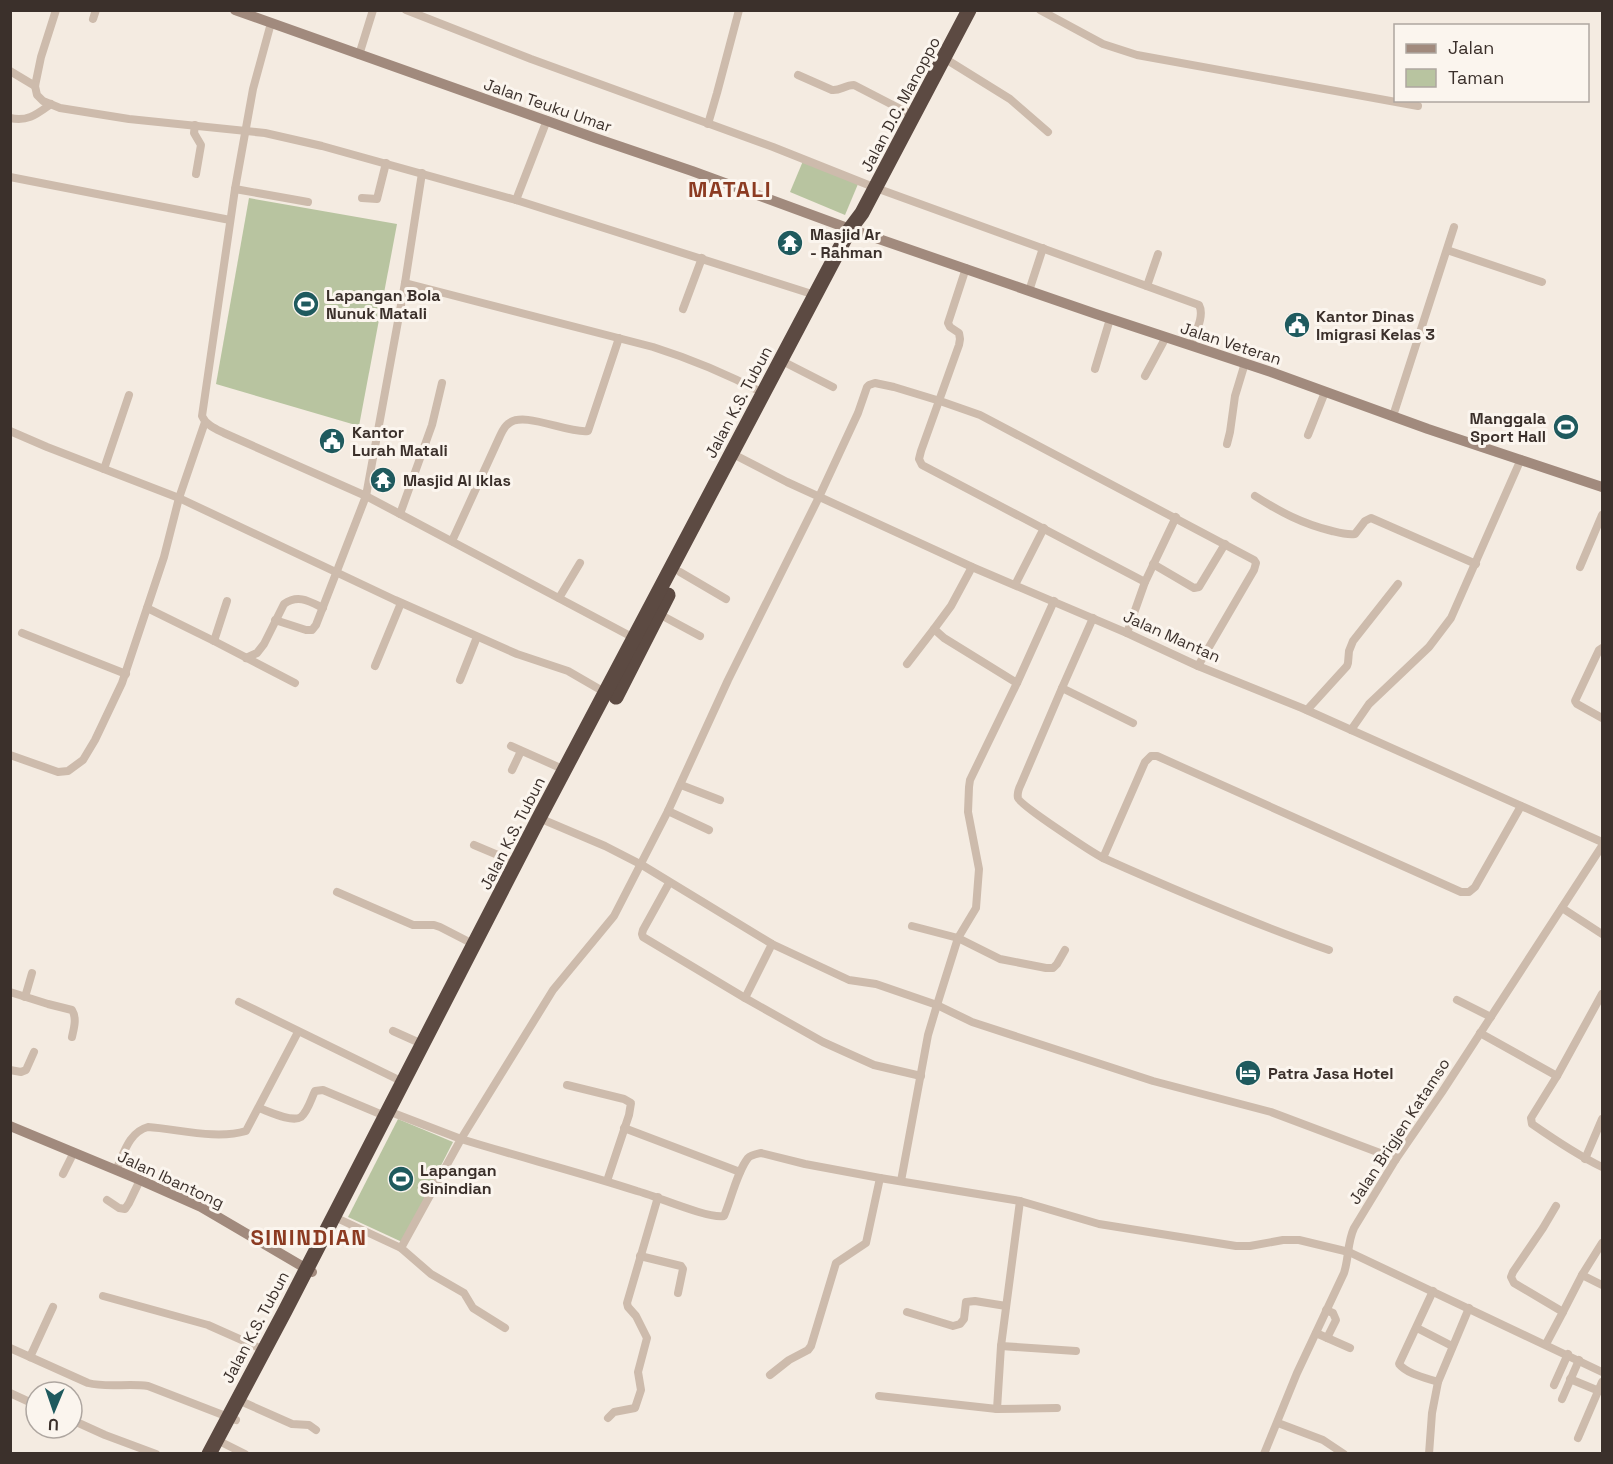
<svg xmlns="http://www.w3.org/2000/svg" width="1613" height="1464" viewBox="0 0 1613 1464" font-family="'Space Grotesk',sans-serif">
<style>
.green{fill:#b8c4a0}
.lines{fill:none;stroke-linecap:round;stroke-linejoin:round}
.street{stroke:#cdbbac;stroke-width:8}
.secondary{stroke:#a18a7d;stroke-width:10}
.highway{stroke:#5c4a42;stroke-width:15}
.labels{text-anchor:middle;stroke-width:6;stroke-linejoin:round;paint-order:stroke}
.street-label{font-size:16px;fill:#3b302b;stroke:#fbf5ee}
.poi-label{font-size:16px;font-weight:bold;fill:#3b302b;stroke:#fbf5ee;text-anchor:start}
.district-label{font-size:22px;font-weight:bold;letter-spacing:1.5px;fill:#8c3b22;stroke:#fbf5ee}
</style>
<rect width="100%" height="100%" fill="#f4ebe1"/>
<!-- green -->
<g class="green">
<path d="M803 161 858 184 845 215 790 192Z"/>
<path d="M249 198 397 224 359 426 216 384Z"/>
<path d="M398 1119 453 1142 402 1242 348 1217Z"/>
</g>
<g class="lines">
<!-- street -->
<g class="street">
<path d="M56 10 41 57 35 86 37 95 43 101 60 108 129 119 265 133 322 146 516 200 815 295"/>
<path d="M406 10 531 59 773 147 876 188 1199 305C1205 316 1195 333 1191 345"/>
<path d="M1040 10 1103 44 1137 55 1418 106"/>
<path d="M93 19 96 10"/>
<path d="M271 23 253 89 235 189 202 416C206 425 216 429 224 433L366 496 634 638"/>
<path d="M359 55 373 10"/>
<path d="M944 58 1010 99 1048 132"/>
<path d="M10 71 35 86"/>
<path d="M798 75 832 90C840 91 845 85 854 85L914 116"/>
<path d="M10 118C28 122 37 114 51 104"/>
<path d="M708 124 717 93 739 10"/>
<path d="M195 125 194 133 201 145 196 174"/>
<path d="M10 177 230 220"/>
<path d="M235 189 308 202"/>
<path d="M362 198 377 199 386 163"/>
<path d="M516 200 547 120"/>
<path d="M1447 250 1542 282"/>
<path d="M966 268 948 323 950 327 959 333 960 339 959 345 921 451 919 459 922 465 1145 582 1176 517"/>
<path d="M405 283 653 347C691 359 727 374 763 393"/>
<path d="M1147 286 1158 254"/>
<path d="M1029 291 1043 248"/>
<path d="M683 309 702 258"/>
<path d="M788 364 833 387"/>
<path d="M1095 369 1110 319"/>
<path d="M1145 376 1166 337"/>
<path d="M1393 416 1454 227"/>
<path d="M205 422 179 498 164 557 147 608 214 641 295 683"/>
<path d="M10 431 47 447 179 498 395 600 517 654 568 671 606 693"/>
<path d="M1308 435 1325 392"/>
<path d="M1227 444 1230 432 1235 396 1245 363"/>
<path d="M731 453 787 482 972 567 1127 633 1198 666 1302 708 1602 842"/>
<path d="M104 469 129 395"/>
<path d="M1255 496C1280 512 1303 524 1332 531 1340 533 1347 535 1355 534L1365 521 1371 518 1476 564"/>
<path d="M400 514 432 425 442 383"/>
<path d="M452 541 500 436C502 432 504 427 508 424 523 410 568 434 588 431L619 338"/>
<path d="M1153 564 1194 588 1199 587 1225 544"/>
<path d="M972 567 951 606 934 629 944 638 1017 683"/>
<path d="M1580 567 1602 515"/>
<path d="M680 572 726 599"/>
<path d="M1015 585 1044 528"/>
<path d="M559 598 580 563"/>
<path d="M659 614 700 636"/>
<path d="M1093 618 1062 688 1133 723"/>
<path d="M275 620 306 630H312L316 625 366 496 405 283 422 173"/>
<path d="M22 633 126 674"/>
<path d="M1127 633 1145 582"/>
<path d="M214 641 227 601"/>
<path d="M1602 648 1599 650 1575 701 1577 704 1602 718"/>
<path d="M246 658 257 653 264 644 284 604C298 594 309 601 323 608"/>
<path d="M907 664 934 629"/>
<path d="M375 666 401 603"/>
<path d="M1198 666 1254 570 1256 563 1254 560 980 415 940 401 894 387 875 383 869 385 867 387 858 413 819 497 728 680 668 811 614 916 553 990 461 1139C519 1157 579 1172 637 1191 656 1196 708 1219 724 1216 731 1200 737 1172 748 1158 751 1155 757 1154 761 1153L805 1164 880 1178 1020 1201 1099 1224 1236 1246H1250L1283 1240H1299L1349 1252 1602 1372"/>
<path d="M460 680 477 637"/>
<path d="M1062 688 1021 784C1019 788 1017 794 1018 798 1020 805 1093 853 1103 858"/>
<path d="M1307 710 1347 666 1348 663 1349 651 1353 641 1398 584"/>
<path d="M1351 730 1369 704 1429 647 1451 618 1521 459"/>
<path d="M511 746 565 770"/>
<path d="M10 755 58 772 68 771 83 760 95 740 122 683 147 608"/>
<path d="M512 770 521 751"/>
<path d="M681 785 720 800"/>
<path d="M668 811 709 830"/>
<path d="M539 818 605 846 642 865 772 944 849 980 876 984 937 1005 972 1022 1153 1081 1271 1112 1396 1159"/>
<path d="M474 845 517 863"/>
<path d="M669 883 643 930 642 934 643 937 745 998 823 1042 874 1065 921 1076"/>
<path d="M337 892 413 925H434L440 927 475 945"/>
<path d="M1562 908 1602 934"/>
<path d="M912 926 958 938 1000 959 1046 968H1053L1057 964 1065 950"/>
<path d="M1329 950C1252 923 1177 891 1103 858L1145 762 1151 756H1157L1461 892H1469L1475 887 1521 806"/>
<path d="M10 992 48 1004 72 1010C77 1018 74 1028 72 1037"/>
<path d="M25 997 32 973"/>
<path d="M745 998 772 944"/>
<path d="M1457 1000 1491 1017"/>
<path d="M239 1002 403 1082"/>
<path d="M393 1031 422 1044"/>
<path d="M1480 1033 1557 1076 1531 1118 1532 1124C1555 1140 1577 1155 1602 1167"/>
<path d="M10 1070 21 1072 26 1070 34 1052"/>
<path d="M1557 1076 1602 994"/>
<path d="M567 1085 624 1099 631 1103 629 1115 607 1181"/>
<path d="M259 1108C268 1111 292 1123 301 1117 308 1111 311 1099 315 1091L323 1090 385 1116"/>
<path d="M624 1128 740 1172"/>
<path d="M1585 1159 1602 1119"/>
<path d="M116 1170C124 1153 129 1132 148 1127 178 1129 216 1140 246 1131L298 1032"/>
<path d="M63 1174 74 1152"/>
<path d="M901 1181 928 1035 937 1005 958 938 976 908 979 869 968 812 969 787 970 780 1017 683 1054 601"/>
<path d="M107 1200 119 1208 125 1209 129 1203 140 1180"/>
<path d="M341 1220 401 1248 461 1139 388 1111"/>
<path d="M401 1248 431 1274 464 1293 473 1308 505 1328"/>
<path d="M640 1256 681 1266 683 1269 678 1293"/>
<path d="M1582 1275 1602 1285"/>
<path d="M1433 1291 1399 1364C1407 1374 1426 1378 1438 1382"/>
<path d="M103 1296 208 1325 264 1350"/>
<path d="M1326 1310 1333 1313 1336 1320 1327 1338"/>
<path d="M907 1312 953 1326 960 1324 964 1319 966 1302 975 1301 1006 1306"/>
<path d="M1563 1312 1582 1275 1602 1243"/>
<path d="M1417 1328 1452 1346"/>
<path d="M1316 1333 1350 1348"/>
<path d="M1546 1344 1563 1312 1514 1283 1511 1277 1513 1272 1543 1228 1556 1206"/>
<path d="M1001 1346 1076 1351"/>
<path d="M10 1348 88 1383C107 1388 128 1383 148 1386L236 1420"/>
<path d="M30 1357 53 1307"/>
<path d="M770 1375 789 1360 808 1350 811 1346 836 1263 866 1243 880 1178"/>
<path d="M1570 1379 1599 1391"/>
<path d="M1554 1385 1568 1354"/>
<path d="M10 1393 36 1405"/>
<path d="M879 1396 997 1409 1057 1408"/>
<path d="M1562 1399 1579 1360"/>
<path d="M245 1403 292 1424 309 1425 316 1430"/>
<path d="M997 1409 1001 1346 1020 1201"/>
<path d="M608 1418 614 1412 635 1408 641 1390 638 1372 647 1338 636 1316 628 1307 627 1303 658 1197"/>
<path d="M72 1420 105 1435 156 1454"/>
<path d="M1278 1423 1323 1440 1344 1454"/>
<path d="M1578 1438 1602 1382"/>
<path d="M223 1443 245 1454"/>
<path d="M1264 1454 1297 1373 1344 1273C1349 1258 1347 1243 1354 1228L1396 1159 1442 1092 1602 846"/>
<path d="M1429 1454 1432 1413 1438 1382 1469 1308"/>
</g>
<!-- secondary -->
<g class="secondary">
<path d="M235 10 595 138 692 171 850 229 1096 314 1271 372 1428 429 1602 487"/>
<path d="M10 1126 140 1180 201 1207 312 1272"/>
</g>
<!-- highway -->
<g class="highway">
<path d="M616 697 668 595"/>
<path d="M209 1454 285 1311 539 818 850 229 862 213 969 10"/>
</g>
</g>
<!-- icons -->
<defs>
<g id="temple-disc" transform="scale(1.35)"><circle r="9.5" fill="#1f5a5e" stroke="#fbf5ee"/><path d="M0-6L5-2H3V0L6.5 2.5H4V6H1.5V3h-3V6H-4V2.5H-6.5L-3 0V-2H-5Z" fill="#fff"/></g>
<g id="stadium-disc" transform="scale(1.35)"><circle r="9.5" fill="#1f5a5e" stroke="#fbf5ee"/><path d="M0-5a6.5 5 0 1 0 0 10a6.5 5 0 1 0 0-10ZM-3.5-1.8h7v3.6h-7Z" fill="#fff"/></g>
<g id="civic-disc" transform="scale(1.35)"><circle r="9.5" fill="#1f5a5e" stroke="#fbf5ee"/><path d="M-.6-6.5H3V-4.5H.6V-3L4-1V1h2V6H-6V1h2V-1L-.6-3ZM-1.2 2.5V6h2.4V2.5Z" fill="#fff"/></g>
<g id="hotel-disc" transform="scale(1.35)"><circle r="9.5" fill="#1f5a5e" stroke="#fbf5ee"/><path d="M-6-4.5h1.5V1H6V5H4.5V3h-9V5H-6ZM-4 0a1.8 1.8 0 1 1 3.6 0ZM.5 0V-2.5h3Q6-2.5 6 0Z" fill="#fff"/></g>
</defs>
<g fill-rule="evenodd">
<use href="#temple-disc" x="790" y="243"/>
<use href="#stadium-disc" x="306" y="304"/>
<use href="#civic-disc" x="1297" y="325"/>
<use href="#stadium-disc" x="1566" y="427"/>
<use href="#civic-disc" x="332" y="441"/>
<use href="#temple-disc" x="383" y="480"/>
<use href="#hotel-disc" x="1248" y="1073"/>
<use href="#stadium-disc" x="401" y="1179"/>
</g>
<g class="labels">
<!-- street labels -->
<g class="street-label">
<text transform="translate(900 104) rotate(-62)" y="6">Jalan D.C. Manoppo</text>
<text transform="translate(548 105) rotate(19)" y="6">Jalan Teuku Umar</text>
<text transform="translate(1231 343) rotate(18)" y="6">Jalan Veteran</text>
<text transform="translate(738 402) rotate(-62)" y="6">Jalan K.S. Tubun</text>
<text transform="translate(1172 636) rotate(24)" y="6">Jalan Mantan</text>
<text transform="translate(512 833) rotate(-63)" y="6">Jalan K.S. Tubun</text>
<text transform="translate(1399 1131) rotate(-57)" y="6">Jalan Brigjen Katamso</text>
<text transform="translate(171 1179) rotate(25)" y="6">Jalan Ibantong</text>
<text transform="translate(255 1327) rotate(-62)" y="6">Jalan K.S. Tubun</text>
</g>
<!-- poi labels -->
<g class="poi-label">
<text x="810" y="240">Masjid Ar<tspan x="810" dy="18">- Rahman</tspan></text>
<text x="326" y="301">Lapangan Bola<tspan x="326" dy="18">Nunuk Matali</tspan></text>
<text x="1316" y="322">Kantor Dinas<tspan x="1316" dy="18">Imigrasi Kelas 3</tspan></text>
<text x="1546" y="424" text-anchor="end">Manggala<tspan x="1546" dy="18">Sport Hall</tspan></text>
<text x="352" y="438">Kantor<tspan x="352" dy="18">Lurah Matali</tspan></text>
<text x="403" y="486">Masjid Al Iklas</text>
<text x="1268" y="1079">Patra Jasa Hotel</text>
<text x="420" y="1176">Lapangan<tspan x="420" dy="18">Sinindian</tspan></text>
</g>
<!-- district labels -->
<g class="district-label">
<text x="730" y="197">MATALI</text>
<text x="309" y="1245">SININDIAN</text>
</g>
</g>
<!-- border -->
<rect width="1613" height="1464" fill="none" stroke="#3b302b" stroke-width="24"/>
<!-- legend -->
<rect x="1394" y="24" width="195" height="78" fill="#fbf5ee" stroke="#aea6a0" stroke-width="1.5"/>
<rect x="1406" y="44" width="30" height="9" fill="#a18a7d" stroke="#aea6a0" stroke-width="1.5"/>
<text x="1448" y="54" font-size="18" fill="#3b302b">Jalan</text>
<rect x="1406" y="69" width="30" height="18" fill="#b8c4a0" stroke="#aea6a0" stroke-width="1.5"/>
<text x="1448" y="84" font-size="18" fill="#3b302b">Taman</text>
<!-- north arrow -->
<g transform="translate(54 1410) rotate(182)"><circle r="28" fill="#fbf5ee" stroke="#aea6a0" stroke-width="1.5"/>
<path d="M0-4.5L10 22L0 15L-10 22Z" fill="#1f5a5e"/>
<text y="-9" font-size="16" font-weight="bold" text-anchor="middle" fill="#3b302b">U</text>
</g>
</svg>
